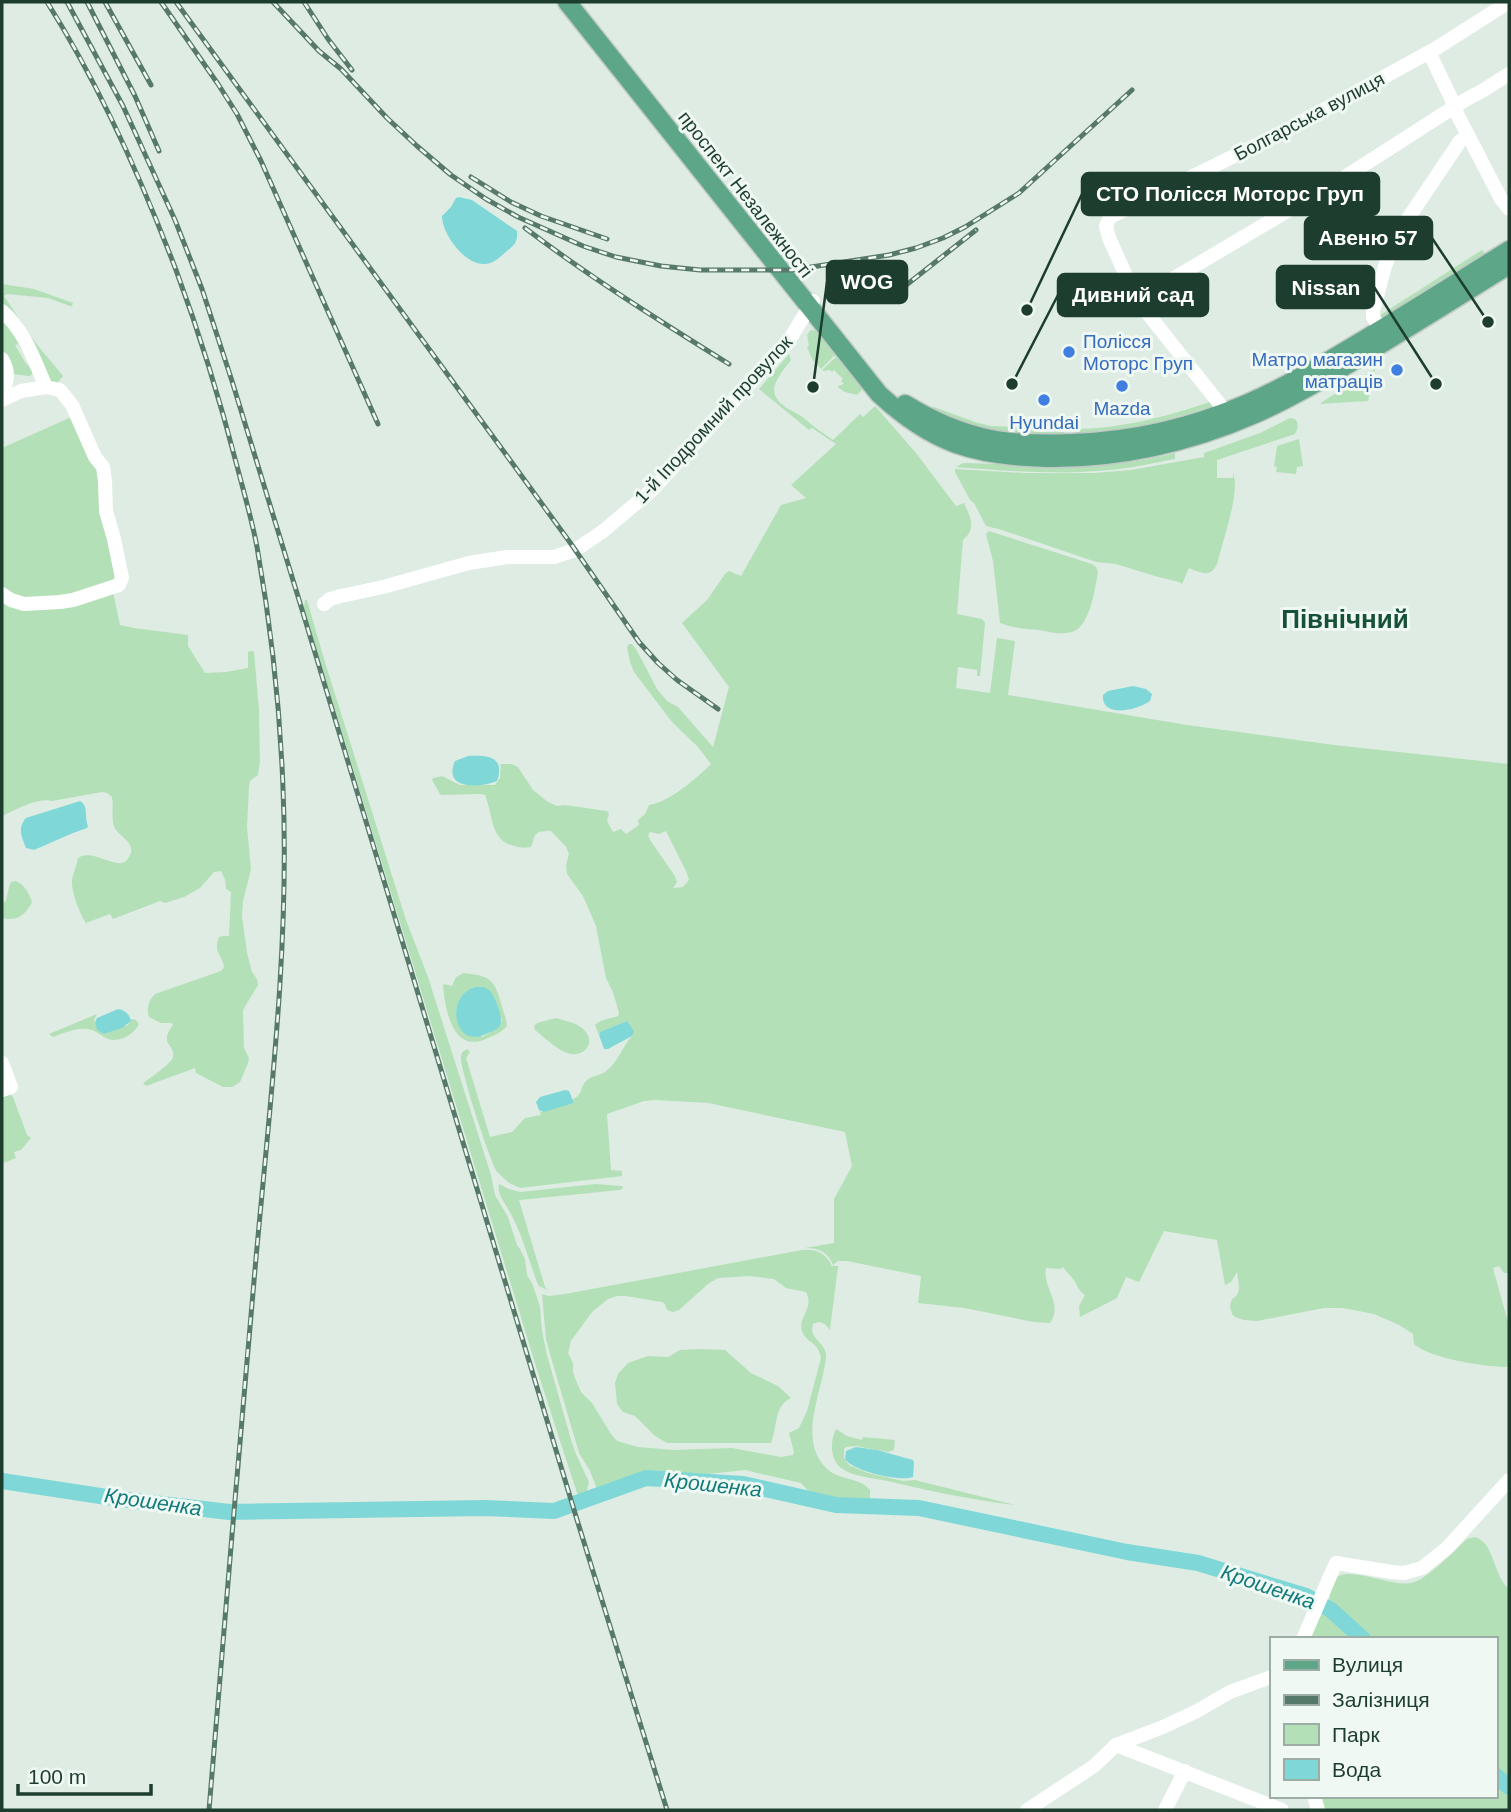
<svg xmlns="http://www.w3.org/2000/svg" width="1511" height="1812" viewBox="0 0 1511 1812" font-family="Helvetica,sans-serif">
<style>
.green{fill:#b4e0b8;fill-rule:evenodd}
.water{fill:#7fd8d7}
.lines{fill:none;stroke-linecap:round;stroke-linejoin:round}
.river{stroke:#7fd8d7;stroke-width:16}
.major-casing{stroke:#c0c9c5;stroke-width:21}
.minor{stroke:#fff;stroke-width:14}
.major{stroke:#5da687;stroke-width:18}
.rail-casing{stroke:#57796a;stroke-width:5}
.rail{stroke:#eff8f2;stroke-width:2.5;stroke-dasharray:8;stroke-linecap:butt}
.shop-dot{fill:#3f7fe0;stroke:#eff8f2;stroke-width:2.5}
.labels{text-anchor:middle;stroke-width:6;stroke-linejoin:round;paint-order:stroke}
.street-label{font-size:19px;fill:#1d3d2f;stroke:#eff8f2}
.shop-label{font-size:19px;fill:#366cbe;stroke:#eff8f2}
.water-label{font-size:21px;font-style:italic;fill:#117a7a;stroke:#eff8f2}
.district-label{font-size:26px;font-weight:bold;fill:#175139;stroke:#eff8f2}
.leader{fill:none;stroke:#1d3d2f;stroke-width:2.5}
.callout-dot{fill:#1d3d2f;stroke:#eff8f2;stroke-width:2.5}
.callout{fill:#1d3d2f;stroke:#1d3d2f;stroke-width:2.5}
.callout-label{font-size:21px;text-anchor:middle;font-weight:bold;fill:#fff}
</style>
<rect width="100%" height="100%" fill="#deece3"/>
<!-- green -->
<g class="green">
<path d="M1482 250 1485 254 1380 320 1377 317Z"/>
<path d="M2 284 34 289 73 303 72 306H70L48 298 7 294 4 296 34 341 63 376 57 383 51 384 2 309Z"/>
<path d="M2 315 20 336 25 355 18 344 15 345 25 362 32 370V374L30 376 11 374 2 353Z"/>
<path d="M811 330 816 331 835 355 821 369 812 359 807 347 809 346 807 335Z"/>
<path d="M789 354 791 360C785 368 775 379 774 389 774 406 796 411 805 419 814 427 823 433 833 440L860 414 863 417 875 406 916 453 956 506 964 503C970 516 977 529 963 540L957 614 982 619 985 623 980 676H977V670L958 667 956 688 990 693 997 638 1015 641 1008 695 1187 725 1334 745 1509 764V1273H1504L1499 1266 1493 1268 1508 1322 1509 1363 1507 1367C1486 1367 1428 1358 1414 1344L1413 1334 1399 1325 1374 1314 1343 1308H1324L1257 1321 1244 1320 1235 1317 1232 1314 1230 1306 1232 1299C1243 1293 1238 1283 1237 1272L1231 1282 1225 1285 1217 1240 1164 1231 1139 1282 1126 1277 1117 1298 1080 1317 1079 1306 1085 1295C1078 1291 1078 1285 1073 1279 1070 1274 1066 1272 1063 1267L1060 1269 1046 1268C1042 1288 1064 1304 1050 1323L1034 1322 964 1308 918 1303 921 1276 847 1261H838L833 1265C828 1252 819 1248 805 1248L834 1243V1199L852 1166 845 1132 708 1103 655 1100 644 1101 607 1114 611 1170 622 1171V1176L520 1188 509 1183 497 1172C489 1158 460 1070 461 1057 462 1051 463 1052 467 1049L470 1052 466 1058 490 1137 512 1132 525 1118 541 1115 539 1110 541 1112 574 1103 573 1099C582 1095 580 1089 585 1082 590 1076 599 1076 605 1072 618 1063 622 1047 632 1036L627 1021 600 1032 599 1035 595 1025C600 1019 611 1019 618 1016L619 1013 613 992 606 978 596 926 583 896 567 874 566 866 569 853 566 847 551 831H546L539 832 535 835 531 847C525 848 521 848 514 846 490 841 493 814 485 795L481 794 442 795 440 794 432 780 433 778 442 776 460 785H495L500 778 501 764H512L518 767 533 790 548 802 557 806 565 805 607 811 609 814 607 821 613 832 621 829 626 834 639 825 638 820 645 814 649 805C669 802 696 779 711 764L698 747 672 722 634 672 630 662 627 647 629 644H632L636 649 657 689 667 701 678 707 713 747 729 687 682 623 707 600 725 574 729 571 741 576 781 505 806 498 791 485 836 444 812 428 809 430 759 389ZM666 831 686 871 689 880 683 887 673 888 677 882 675 876 650 840 648 835 650 832 659 834Z"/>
<path d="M836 357 862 388 861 391 857 395 845 392 839 388 838 386 844 384 841 381 843 379 834 370 832 372 830 370 824 371 822 370Z"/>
<path d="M1375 369 1368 401 1320 404 1322 402Z"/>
<path d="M1213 401 1216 405C1171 420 1125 432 1078 434L1073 429C1122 429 1168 416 1213 401Z"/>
<path d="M934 407 975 422 991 426 1064 429V433L1062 435 989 430 949 418 931 409Z"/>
<path d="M76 415 97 465 118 574 113 592 120 625 134 628 188 635V646L205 673 226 672 248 668V652L251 651 254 652 259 710 260 760 258 775 250 781 249 786 247 827 251 869 243 901 242 916 247 953 252 972 257 979 258 985 243 1010 244 1048 249 1058 248 1063 240 1082 232 1087H223L196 1073 195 1068 146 1086 143 1083C149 1079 172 1063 173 1057 175 1042 158 1046 173 1025L172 1023H161L149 1017C146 1008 149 1000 155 994L221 971 224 967C222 954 213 953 219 937L223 936H229L231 892 226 889 225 880 221 871 214 872 200 888 184 897 165 903 160 901 113 919 110 914 86 923C80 914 71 892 72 880 73 873 77 865 78 858 95 847 119 875 129 857 137 844 122 838 116 830 110 821 114 807 112 797L107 793 102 792 52 801C37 797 16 810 2 816V448Z"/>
<path d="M1290 418 1295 419C1299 423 1298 429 1295 434L1217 460V478H1233V473C1241 491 1222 543 1217 564 1211 578 1201 573 1189 568L1182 584 1179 582 1155 576 1116 564 1096 562 1002 530 986 526 974 503 970 500 955 472V469L1024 473H1094L1131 470 1204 457V453L1260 433Z"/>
<path d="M1299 439 1303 466 1297 467 1296 474 1276 472 1277 467 1274 466 1277 446Z"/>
<path d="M1175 453V459C1153 463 1132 468 1110 470 1059 475 1007 471 956 467L963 463C1037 464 1102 473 1175 453Z"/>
<path d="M989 531 1092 564 1096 567 1098 572C1095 588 1090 627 1072 632 1061 635 1050 632 1039 630 1026 629 1012 628 1000 623L993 561 986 534Z"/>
<path d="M305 600H307L324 659 406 920 428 977 491 1175 495 1195 508 1217 517 1245 520 1249 525 1259 527 1275 533 1285 540 1307 542 1331 547 1355 572 1443 576 1454 589 1482 585 1497H580L577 1493 538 1373 306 615 304 607Z"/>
<path d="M16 881C25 885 29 893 32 902 26 915 16 922 2 918V903L6 901 9 887 11 882Z"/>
<path d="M464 973C489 976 494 978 501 1003 503 1011 506 1018 507 1026 502 1032 495 1035 488 1038 453 1056 445 1009 443 985L444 984 452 986 456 977ZM475 987 489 990 502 1021 499 1027 482 1037 456 1013C457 1000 463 991 475 987Z"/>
<path d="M97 1014 94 1020C97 1027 97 1029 104 1034L128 1025 131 1019 136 1020 139 1024C134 1035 117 1044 106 1038 101 1036 97 1031 91 1030 80 1026 64 1033 53 1037L49 1034Z"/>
<path d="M556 1018C565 1021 575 1022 582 1028 598 1041 585 1059 567 1053 556 1049 545 1038 535 1030L534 1026 537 1023Z"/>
<path d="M10 1094 13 1097 27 1135 31 1138 21 1150 14 1152 16 1158 4 1163 2 1156V1095Z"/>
<path d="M499 1184 509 1189 520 1192 596 1184 622 1186 623 1188 620 1190 519 1200 545 1287 548 1290 539 1286 537 1282C528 1258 521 1230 508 1209 503 1200 497 1194 499 1184Z"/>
<path d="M802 1250C816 1249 826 1253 832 1266H838L830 1330C825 1323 821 1320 813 1324 808 1340 827 1342 826 1357 823 1392 794 1444 831 1472 843 1480 860 1478 870 1490V1498L863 1501 825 1500 811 1494 801 1483 745 1470 699 1475 681 1476 662 1480 640 1481 619 1491 603 1493 598 1492 590 1471 579 1453 550 1354 546 1339 542 1294 549 1296 565 1294ZM750 1276 774 1279 786 1288 806 1292C815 1308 797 1318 802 1331 805 1342 819 1342 821 1358L807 1411 799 1428 789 1433 794 1452 793 1455 781 1457 732 1448 674 1450 638 1447 617 1441 611 1434 592 1403 581 1392 575 1378 573 1372V1363L568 1353 571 1341 592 1312 608 1299 617 1296H626L662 1302 665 1304 667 1310 673 1312 679 1310 708 1284 718 1278Z"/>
<path d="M701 1349 725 1350 751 1373 778 1386 791 1398C773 1407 778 1427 771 1443H667L655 1436 635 1416 623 1412 617 1404 615 1383 618 1374 628 1363 648 1356 668 1357 680 1350Z"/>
<path d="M836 1429 847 1436 862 1440 863 1437 895 1440 894 1450 888 1452 856 1446 846 1447 844 1449V1458L849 1465 868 1473 903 1481 915 1480 1015 1505C972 1500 930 1491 888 1481 874 1478 853 1477 841 1468 830 1459 830 1441 836 1429Z"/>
<path d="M1475 1537C1495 1543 1493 1576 1509 1589V1810H1318L1314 1796H1495V1639H1303L1318 1602 1331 1609C1319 1546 1382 1588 1411 1583 1426 1581 1455 1550 1467 1539Z"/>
</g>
<!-- water -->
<g class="water">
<path d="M459 197 472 200 517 231C518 240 515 245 508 250 501 256 494 264 484 264 465 265 442 234 442 216L451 207 456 198Z"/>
<path d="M1133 686 1146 689 1152 694 1150 701C1138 710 1101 719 1103 695L1108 691Z"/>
<path d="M468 756C486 755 506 756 497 781 480 788 442 790 455 761Z"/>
<path d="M80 801C89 806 84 817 88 826L87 828 73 833 34 850 26 848C22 837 17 828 26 818Z"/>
<path d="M475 987C480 987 486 986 490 991 495 996 504 1020 500 1026 497 1030 490 1032 486 1034 455 1050 443 997 475 987Z"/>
<path d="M118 1009C125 1010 130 1015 131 1021L122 1028 104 1034 97 1030 95 1022 97 1018Z"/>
<path d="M627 1021 634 1031 632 1036 608 1049H604L599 1035 600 1032Z"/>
<path d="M565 1090 569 1091 574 1103 544 1112 539 1110 536 1102 540 1097Z"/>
<path d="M856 1447 877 1450 913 1460 914 1463 913 1477C899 1482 853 1471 845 1459L846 1451Z"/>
</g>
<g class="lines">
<!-- river -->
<g class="river">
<path d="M2 1481 120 1499 229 1512 484 1508 554 1511 646 1478 743 1484 836 1505 919 1508 1127 1552 1198 1563 1306 1596 1331 1610 1363 1639"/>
<path d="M1495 1775 1509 1787"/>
</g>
<!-- major casing -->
<g class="major-casing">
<g id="major">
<path d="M567 2 879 394C933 444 974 456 1047 458 1117 459 1189 443 1253 415 1292 398 1329 376 1365 354 1413 325 1461 295 1509 265"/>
<path d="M905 404C962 439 1006 446 1072 443 1132 441 1193 427 1248 403 1285 387 1320 366 1355 345 1407 314 1458 282 1509 250"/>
</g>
</g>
<!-- minor -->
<g class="minor">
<path d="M1429 52 1451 98 1455 110 1501 199 1509 209"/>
<path d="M1137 300 1345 177 1465 100 1482 91 1509 74"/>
<path d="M2 311C25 331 34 360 46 387L60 390 72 405 95 457 103 467 105 481 106 511 114 539 122 578 119 585 73 600 60 602 24 604 11 600 2 594"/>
<path d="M1381 330 1373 317V311L1385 266 1399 232 1460 141 1468 135"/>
<path d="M2 359C10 373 7 381 2 396"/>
<path d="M2 400 21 391 46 387"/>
<path d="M1226 412 1137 300 1109 238 1106 226 1110 217 1287 130 1435 49 1509 2"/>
<path d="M324 604 330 599 341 596 383 587 469 563 507 557H554L575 550 602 532 652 490 788 342 813 301"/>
<path d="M2 1063 11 1087 2 1090"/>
<path d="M1336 1563 1392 1572 1404 1573 1422 1568 1447 1548 1509 1480"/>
<path d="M1303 1639 1334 1567"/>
<path d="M1116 1745 1282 1810"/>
<path d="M1314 1796 1318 1810"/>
<path d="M1027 1810 1094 1766 1116 1745 1163 1727 1197 1711 1230 1692 1271 1677"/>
<path d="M1165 1810 1185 1771"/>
</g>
<!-- major -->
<use href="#major" class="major"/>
<!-- rail casing -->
<g class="rail-casing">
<g id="rail">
<path d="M47 2C100 86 141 178 176 270 200 335 220 400 237 466 244 493 252 520 257 547 271 626 280 708 283 788 290 952 268 1118 254 1281 238 1457 224 1634 209 1810"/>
<path d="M67 2 123 106 175 220 202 289 232 381 300 603 578 1523 667 1810"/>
<path d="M87 2 135 96 159 151"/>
<path d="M105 2 151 85"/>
<path d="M161 2 218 84 237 114 261 161 378 424"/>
<path d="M176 2 569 541 639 642 658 663 677 680 718 709"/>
<path d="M273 2 319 51 341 69 387 118 417 146 451 175 486 199 518 217 583 246 616 257 661 266 700 270H792L889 255 916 248 943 238 965 227 1019 193 1132 90"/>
<path d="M304 2 328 39 352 70"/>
<path d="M471 177 511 202 541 216 607 239"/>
<path d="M525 228C591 278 660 321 729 364"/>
<path d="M900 290 976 230"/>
</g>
</g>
<!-- rail -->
<use href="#rail" class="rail"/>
</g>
<!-- markers -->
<g class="shop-dot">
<circle cx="1069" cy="352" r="7"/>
<circle cx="1397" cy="370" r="7"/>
<circle cx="1122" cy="386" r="7"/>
<circle cx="1044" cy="400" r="7"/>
</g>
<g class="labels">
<!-- street labels -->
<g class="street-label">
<text transform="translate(1309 116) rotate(-28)" y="7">Болгарська вулиця</text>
<text transform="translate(746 194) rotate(52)" y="7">проспект Незалежності</text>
<text transform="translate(713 419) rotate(-47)" y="7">1-й Іподромний провулок</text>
</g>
<!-- shop labels -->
<g class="shop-label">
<text x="1083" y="348" text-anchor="start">Полісся<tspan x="1083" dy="22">Моторс Груп</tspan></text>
<text x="1383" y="366" text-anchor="end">Матро магазин<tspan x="1383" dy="22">матраців</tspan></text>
<text x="1122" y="415">Mazda</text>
<text x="1044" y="429">Hyundai</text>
</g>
<!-- water labels -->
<g class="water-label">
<text transform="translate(713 1485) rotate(6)" y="7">Крошенка</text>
<text transform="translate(153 1502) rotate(8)" y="7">Крошенка</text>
<text transform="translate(1268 1587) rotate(19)" y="7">Крошенка</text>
</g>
<!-- district labels -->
<g class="district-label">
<text x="1345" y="628">Північний</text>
</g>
</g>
<!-- callouts -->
<path class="leader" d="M1027 310L1082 194M1488 322L1432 238M813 387L827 282M1436 384L1374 287M1012 384L1058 295"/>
<g class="callout-dot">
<circle cx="1027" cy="310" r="7"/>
<circle cx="1488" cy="322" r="7"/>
<circle cx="813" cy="387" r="7"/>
<circle cx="1436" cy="384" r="7"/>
<circle cx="1012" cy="384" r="7"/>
</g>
<g class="callout">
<rect x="1082" y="173" width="297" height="42" rx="7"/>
<rect x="1305" y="217" width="127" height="42" rx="7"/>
<rect x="827" y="261" width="80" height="42" rx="7"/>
<rect x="1277" y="266" width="97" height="42" rx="7"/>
<rect x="1058" y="274" width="150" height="42" rx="7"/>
</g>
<g class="callout-label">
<text x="1230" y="201">СТО Полісся Моторс Груп</text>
<text x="1368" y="245">Авеню 57</text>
<text x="867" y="289">WOG</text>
<text x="1326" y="295">Nissan</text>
<text x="1133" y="302">Дивний сад</text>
</g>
<!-- border -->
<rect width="1511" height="1812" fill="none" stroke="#1d3d2f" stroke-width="7"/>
<!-- legend -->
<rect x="1270" y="1637" width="228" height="161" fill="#eff8f2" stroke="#9bada4" stroke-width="2"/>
<rect x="1284" y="1660" width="35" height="10" fill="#5da687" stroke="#9bada4" stroke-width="2"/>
<text x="1332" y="1672" font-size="21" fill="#1d3d2f">Вулиця</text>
<rect x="1284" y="1695" width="35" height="10" fill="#57796a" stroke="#9bada4" stroke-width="2"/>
<text x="1332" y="1707" font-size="21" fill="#1d3d2f">Залізниця</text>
<rect x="1284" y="1724" width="35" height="21" fill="#b4e0b8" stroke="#9bada4" stroke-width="2"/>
<text x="1332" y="1742" font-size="21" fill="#1d3d2f">Парк</text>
<rect x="1284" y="1759" width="35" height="21" fill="#7fd8d7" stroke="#9bada4" stroke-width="2"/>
<text x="1332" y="1777" font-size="21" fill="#1d3d2f">Вода</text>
<!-- scale -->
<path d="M18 1784v10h133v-10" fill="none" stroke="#1d3d2f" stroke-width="3.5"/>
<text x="28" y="1784" font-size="21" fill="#1d3d2f" stroke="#eff8f2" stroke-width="5" paint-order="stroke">100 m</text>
</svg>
